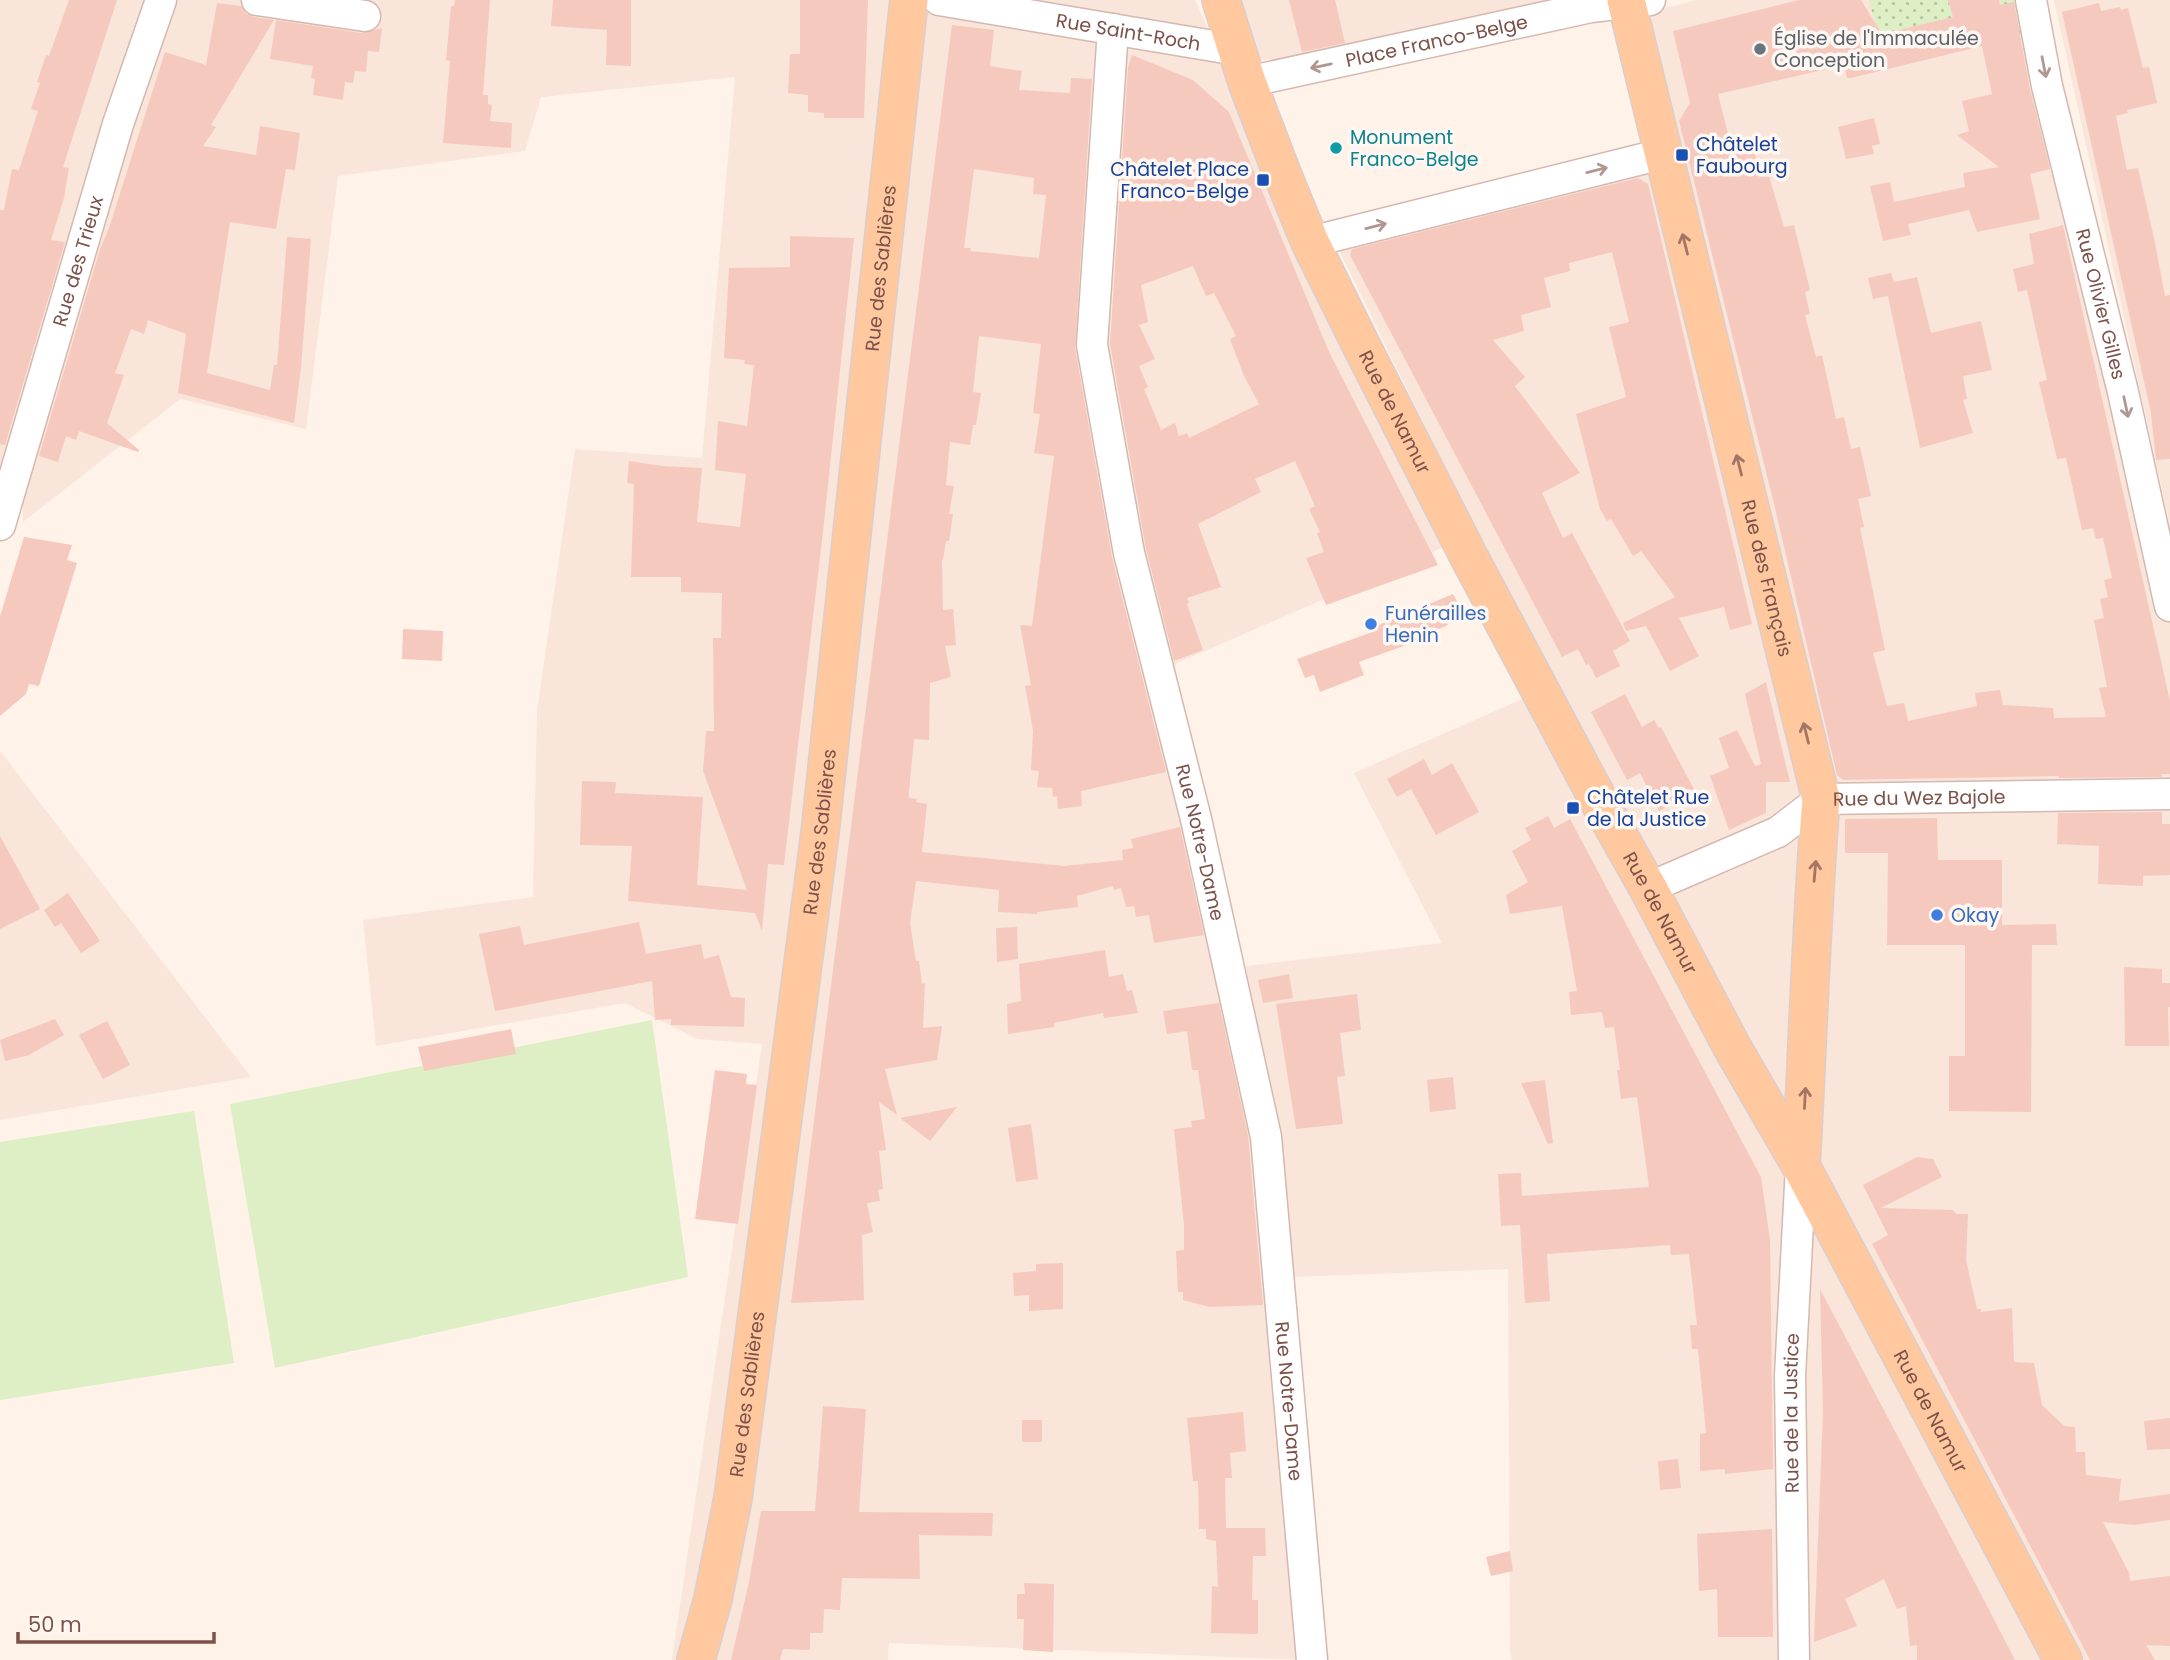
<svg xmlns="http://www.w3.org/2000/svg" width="2170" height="1660" viewBox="0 0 2170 1660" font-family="Poppins,sans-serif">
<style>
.residential{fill:#f9e5d9}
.park{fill:url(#park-dots)}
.pitch{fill:#deeec5}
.building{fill:#f6c9be;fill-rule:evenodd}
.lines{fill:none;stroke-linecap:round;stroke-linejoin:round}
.minor-casing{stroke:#d5b8af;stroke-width:33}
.major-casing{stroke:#dacecc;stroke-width:40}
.minor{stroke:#fff;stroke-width:30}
.major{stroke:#ffc89f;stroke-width:37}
.oneway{stroke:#b09792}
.oneway2{stroke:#a37563}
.worship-dot{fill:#6b7280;stroke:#fff7f1;stroke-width:2.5}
.culture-dot{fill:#0f9aa8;stroke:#fff7f1;stroke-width:2.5}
.transit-dot{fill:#1a4fb4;stroke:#fff7f1;stroke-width:2.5}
.shop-dot{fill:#3f7fe0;stroke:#fff7f1;stroke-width:2.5}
.labels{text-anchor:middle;stroke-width:7;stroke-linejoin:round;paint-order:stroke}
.street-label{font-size:19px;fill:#7c5149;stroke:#fff7f1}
.worship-label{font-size:19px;fill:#5b616d;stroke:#fff7f1;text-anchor:start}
.culture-label{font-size:19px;fill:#0d838f;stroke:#fff7f1;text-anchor:start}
.transit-label{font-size:19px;fill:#164399;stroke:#fff7f1;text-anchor:start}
.shop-label{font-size:19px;fill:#366cbe;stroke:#fff7f1;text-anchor:start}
</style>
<defs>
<pattern id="park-dots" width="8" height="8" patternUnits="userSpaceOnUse" patternTransform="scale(1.75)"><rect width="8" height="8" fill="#deeec5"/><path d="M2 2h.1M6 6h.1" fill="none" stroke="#b9c3a2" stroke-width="1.8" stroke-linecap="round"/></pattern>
</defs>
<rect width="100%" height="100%" fill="#fef2e9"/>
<!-- residential -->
<g class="residential">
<path d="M0 0H1195L1444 547 1177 663 1159 686 1249 1035 1305 1660 889 1643 888 1660H672L762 1044 697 1039 625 1003 376 1046 363 920 533 897 537 711 575 449 702 458 735 77 541 97 525 151 338 176 306 429 180 399 23 522 24 434 0 524Z"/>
<path d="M1237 0H1552L1303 58 1256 60Z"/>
<path d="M1696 0H2046L2152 527 2170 606V1660H1512L1510 1653 1508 1269 1292 1277 1246 966 1442 943 1354 773 1552 686 1337 246 1673 147 1642 14Z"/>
<path d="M2054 0H2170V526L2142 399Z"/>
<path d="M0 751 251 1077 0 1120Z"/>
</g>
<!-- park -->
<path class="park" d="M1869 0H2014L2022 35 1871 73 1864 45 1878 34Z"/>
<!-- pitch -->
<g class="pitch">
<path d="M652 1020 688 1277 275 1368 230 1104Z"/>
<path d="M194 1111 234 1363 0 1400V1142Z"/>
</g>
<!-- building -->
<g class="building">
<path d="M69 0H117L63 167 69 168 64 198 51 240 65 242 5 445 0 444V210H4L12 169 19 170 38 111 31 109 40 83 37 82 46 55 49 56Z"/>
<path d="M455 0H490L483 95H488V104L492 105 490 121 512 123 511 148 443 143 450 61 446 60 451 6H454Z"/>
<path d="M553 0H631V66L606 65 607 30 551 26Z"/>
<path d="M800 0H868L864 118H824V113L808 112V95L788 93 790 54H800Z"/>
<path d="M1289 0H1335L1345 43 1302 52Z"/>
<path d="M1799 0H1861L1882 34 1953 17 1948 0H1999L2000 5 2014 2 2030 89 2050 169 2030 174 2040 219 1977 232 1969 210 1908 224 1911 235 1883 241 1870 186 1890 182 1894 202 1965 187 1963 173 1999 167 1957 135 1969 131 1962 101 1992 94 1982 46 1851 78H1847L1844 65 1718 94 1732 150 1753 146 1761 177 1769 176 1784 227 1794 225 1810 290 1805 292 1810 314 1805 315 1816 357 1822 355 1836 419 1844 417 1851 449 1860 447 1871 496 1858 499 1864 527 1860 528 1885 650 1873 653 1887 706 1904 703 1908 721 1977 706 1975 693 2000 690 2003 705 2053 708 2054 718 2106 717 2099 688 2107 687 2094 620 2104 618 2100 599 2108 597 2104 580 2112 578 2103 538 2096 539 2093 528 2082 530 2066 458 2057 459 2039 382 2047 380 2027 290 2018 292 2013 269 2034 264 2029 234 2063 225 2170 701V774H2162V777L2059 778V776L1843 780 1837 775 1775 508 1679 121 1690 103 1673 31Z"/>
<path d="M217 3 241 6 246 13 254 17 274 20 211 125 216 127 203 146 256 155 260 126 300 133 295 170 286 169 276 229 230 222 207 373 270 390 274 365H277L287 237 311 239 301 368 294 423 178 393 186 334 148 320 144 334 131 329 115 373 124 375 107 423 139 450 138 452 79 431 76 440 66 436 58 462 39 456 100 249 109 228 165 52 206 65Z"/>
<path d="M2099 3 2101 11 2120 7 2121 10 2128 8 2143 68 2149 67 2157 103 2127 110 2128 113 2116 116 2127 170 2138 168 2154 238 2165 296 2170 295V459L2156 460 2151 413 2062 12Z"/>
<path d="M276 20 362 33 382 28 379 52 368 51 366 72 355 71 353 83 345 82 343 100 313 95 315 79 311 78 313 66 270 59Z"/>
<path d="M952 25 994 30 990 66 1022 71 1019 90 1070 93 1071 78 1092 79 1075 348 1112 557 1166 772 1081 791 1082 806 1058 809 1057 796 1053 797 1052 788 1037 787 1039 771 1031 770 1033 731 1025 686 1031 685 1020 625 1032 626 1054 456 1034 453 1040 414 1033 413 1041 344 979 336 973 392 981 393 976 425H973L970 445 950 442 946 485 954 486 949 514H953L949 541H946L943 560 942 559 943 610 953 609 956 645 945 646 951 677 930 683 929 740 914 739 909 792V798L917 799 916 802 927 804 922 852 1064 866 1123 860 1122 850 1133 848 1131 839 1180 827 1204 935 1154 943 1149 915 1136 917 1134 906 1126 907 1121 888 1114 890 1113 886 1077 896 1078 907 1037 912V914L998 912 999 890 916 881 910 923 916 961H919L922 984 925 983 923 1028 942 1026 937 1060 885 1069 897 1115 879 1102 886 1150 879 1151 883 1189 878 1190 880 1201 867 1203 873 1232 862 1235 864 1300 791 1303ZM974 169 1034 178 1033 194 1046 195 1039 258 970 251 971 248H964Z"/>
<path d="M1132 55 1193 80 1229 112 1330 354 1438 565 1326 605 1306 558 1324 552 1317 533 1320 532 1309 509 1315 506 1295 461 1255 479 1261 492 1198 524 1221 587 1187 598 1189 603 1187 604 1203 650 1174 661 1146 549 1110 344 1128 67ZM1193 266 1206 296 1214 293 1236 336 1230 339 1244 376 1259 404 1189 438 1187 433 1179 436 1175 423 1161 430 1144 389 1148 387 1139 366 1155 359 1139 325 1148 322 1141 285Z"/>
<path d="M1874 118 1880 144 1872 146 1874 154 1846 159 1838 127Z"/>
<path d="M1638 178 1648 184 1752 624 1730 630 1724 607 1679 618 1699 656 1670 671 1646 626 1626 631 1623 623 1675 597 1641 551 1633 556 1611 519 1607 521 1600 509 1576 414 1626 397 1609 327 1629 322 1612 252 1569 263 1570 271 1544 278 1551 307 1521 315 1524 331 1493 340 1525 377 1515 386 1580 473 1542 493 1563 538 1572 533 1630 641 1613 651 1620 666 1596 678 1589 664 1586 665 1578 649 1562 657 1350 255 1352 249Z"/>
<path d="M790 236 854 238 824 523 784 865 768 864 762 931 755 913 628 901 632 846 580 845 582 781 616 782 615 793 703 797 697 885 747 890 703 771 706 731H714L713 638H721L722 593 681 592V577H631L634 484 627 483 629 461 662 466 702 468 697 522 740 527 746 474 715 470 718 421 747 426 754 365 744 364 745 360 724 358 729 268 790 267Z"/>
<path d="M1891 273 1894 282 1917 277 1931 333 1981 321 1992 370 1963 376 1967 399 1963 400 1973 433 1920 448 1888 296 1873 299 1868 278Z"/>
<path d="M24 537 72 545 67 560 77 563 39 686 29 684 26 694 0 716V616Z"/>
<path d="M1453 594 1461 608 1456 617 1446 626 1414 640 1415 642 1359 662 1364 675 1320 692 1314 675 1305 678 1297 659 1378 630 1376 626Z"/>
<path d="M403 629 443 631 442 661 402 659Z"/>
<path d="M1766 682 1790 782H1766V813L1729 830 1710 776 1729 768 1719 738 1737 730 1755 766 1761 764 1745 694Z"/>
<path d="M1625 694 1642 727 1654 720 1659 728 1661 727 1698 797 1677 808 1674 803 1659 811 1640 773 1627 780 1591 712Z"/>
<path d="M1424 759 1432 775 1452 763 1479 812 1436 835 1411 789 1397 797 1387 779Z"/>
<path d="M2162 812V824H2170V875L2143 876V886L2098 884 2099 846 2057 844 2058 813Z"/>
<path d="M1548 816 1554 828 1570 819 1761 1177 1770 1240 1773 1469 1725 1474V1469L1700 1471V1434L1706 1433 1698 1349H1692L1690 1325H1697L1689 1254 1671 1255 1670 1245 1547 1254 1550 1301 1525 1303 1520 1225 1501 1226 1498 1174 1521 1173 1522 1196 1649 1187 1637 1097 1621 1099 1617 1070H1620L1614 1027 1605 1028 1602 1012 1571 1015 1569 992 1577 991 1562 906 1510 914 1506 895 1528 882 1512 851 1531 840 1525 828Z"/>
<path d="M1937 818 1938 860H2002V925L2056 924 2057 945H2032L2031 1112 1949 1111V1056H1965V945H1887L1888 853H1845V819Z"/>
<path d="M0 836 40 909 0 929Z"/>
<path d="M68 893 100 941 81 953 61 923 55 927 44 910Z"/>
<path d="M639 922 646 954 701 944 704 959 719 955 731 997 745 998 744 1027 671 1025V1019L655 1020 652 981 495 1011 479 934 520 926 524 945Z"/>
<path d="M1017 927 1018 959 997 962 996 928Z"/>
<path d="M1105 950 1109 977 1123 974 1127 991 1132 990 1138 1013 1104 1018 1103 1013 1054 1023V1027L1008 1034 1007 1004 1021 1001 1019 964Z"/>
<path d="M2124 967 2162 969V983H2170V1007H2168L2169 1046H2125Z"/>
<path d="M1289 974 1293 998 1263 1003 1258 980Z"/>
<path d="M1357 994 1361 1030 1340 1033 1345 1076 1337 1077 1343 1124 1296 1129 1276 1004Z"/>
<path d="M1219 1003 1248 1135 1263 1305 1209 1307 1183 1300V1292H1178L1176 1251 1184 1250V1225L1174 1129 1192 1127 1191 1121 1205 1119 1198 1070H1192L1187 1031 1167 1034 1163 1011Z"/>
<path d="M55 1019 64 1035 29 1055 5 1061 0 1040Z"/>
<path d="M107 1021 130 1065 103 1079 79 1035Z"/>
<path d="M511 1029 516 1054 424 1071 418 1047Z"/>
<path d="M715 1070 747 1074 746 1084 757 1085 738 1224 695 1219Z"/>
<path d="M1453 1077 1456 1109 1430 1112 1427 1080Z"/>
<path d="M1545 1080 1553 1143 1548 1144 1521 1083Z"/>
<path d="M957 1107 930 1141 900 1118Z"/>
<path d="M1031 1124 1038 1179 1016 1182 1008 1128Z"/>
<path d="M1917 1157 1933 1159 1942 1177 1881 1208 1953 1210 1956 1214H1968L1966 1260 1977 1309H1981V1312L2012 1308 2014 1362 2034 1363 2042 1405 2064 1426 2075 1427 2076 1452H2085L2086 1475 2121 1479 2119 1501 2170 1494V1520L2134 1525 2103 1522 2129 1573 2130 1581 2170 1576V1646L2146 1645 2155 1660H2090L1872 1244 1888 1235 1863 1185Z"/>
<path d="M1063 1263V1309L1029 1311V1295L1014 1296 1013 1273 1036 1271V1264Z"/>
<path d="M1820 1289 1972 1577 2015 1660H1917V1645L1910 1646 1906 1606 1897 1609 1884 1579 1845 1599 1857 1626 1814 1642 1823 1412Z"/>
<path d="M823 1406 866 1409 859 1512 993 1513 992 1536 919 1535 920 1579 842 1578 840 1610 824 1609 823 1633H810V1650L783 1649 780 1660H731L749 1582 761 1511H815Z"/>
<path d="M1243 1412 1246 1451 1230 1453 1232 1478H1225L1226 1528H1265L1266 1556H1253L1252 1600H1258V1634L1211 1633 1212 1586 1218 1587 1216 1541 1206 1539V1529H1199L1198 1481H1193L1187 1418Z"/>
<path d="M2170 1418V1449L2147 1450 2144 1421Z"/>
<rect x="1022" y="1420" width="20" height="22"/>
<path d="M1678 1459 1681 1488 1660 1490 1658 1461Z"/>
<path d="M1772 1529 1773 1637H1718L1717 1589 1699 1591 1697 1534Z"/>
<path d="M1510 1551 1513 1571 1491 1576 1486 1557Z"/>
<path d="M1024 1583 1054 1584 1053 1652 1023 1650 1024 1619H1017V1594H1025Z"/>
</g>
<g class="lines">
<!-- minor casing -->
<g class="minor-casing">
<g id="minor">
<path d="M257 0 365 16"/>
<path id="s1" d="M939 0 1237 50"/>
<path id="s2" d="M2031 0 2047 86 2123 392 2170 606"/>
<path id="s3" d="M1113 29 1092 345 1129 553 1196 819 1266 1137 1312 1660"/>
<path id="s4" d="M1247 82 1591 7 1650 0"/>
<path d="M1310 242 1662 154"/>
<path id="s5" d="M0 525 118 124 161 0"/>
<path id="s6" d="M1648 888 1778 832 1821 799 2170 794"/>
<path id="s7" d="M1794 1660 1790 1376 1801 1166"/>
</g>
</g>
<!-- major casing -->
<g class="major-casing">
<g id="major">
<path id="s8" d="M1221 0 1247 82 1281 171 1310 242 1361 345 1469 557 1599 801 1648 888 1732 1047 1801 1166 2063 1660"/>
<path id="s9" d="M1626 0 1821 799C1811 921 1808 1044 1801 1166"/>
<path id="s10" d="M696 1660 713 1599 733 1498 773 1194 820 833 909 0"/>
</g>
</g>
<!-- minor -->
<use href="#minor" class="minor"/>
<!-- major -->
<use href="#major" class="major"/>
</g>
<!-- one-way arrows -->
<defs><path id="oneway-shaft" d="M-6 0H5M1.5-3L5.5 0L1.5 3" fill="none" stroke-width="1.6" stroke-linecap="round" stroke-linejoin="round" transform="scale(1.75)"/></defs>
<g class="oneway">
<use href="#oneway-shaft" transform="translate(1321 66) rotate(168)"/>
<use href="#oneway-shaft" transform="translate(2044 67) rotate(79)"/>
<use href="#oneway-shaft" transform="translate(1597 170) rotate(-14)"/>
<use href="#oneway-shaft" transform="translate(1376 226) rotate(-14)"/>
<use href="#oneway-shaft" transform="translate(2126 407) rotate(78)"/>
</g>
<g class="oneway2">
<use href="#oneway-shaft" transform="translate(1685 244) rotate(-104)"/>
<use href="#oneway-shaft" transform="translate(1739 465) rotate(-104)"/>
<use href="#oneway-shaft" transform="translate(1806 733) rotate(-104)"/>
<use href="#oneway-shaft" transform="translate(1815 871) rotate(-85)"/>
<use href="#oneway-shaft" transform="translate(1805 1098) rotate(-87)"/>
</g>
<!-- markers -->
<circle class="worship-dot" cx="1760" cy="49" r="7"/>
<circle class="culture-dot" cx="1336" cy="148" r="7"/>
<g class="transit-dot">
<rect x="1675" y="148" width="14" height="14" rx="3.5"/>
<rect x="1256" y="173" width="14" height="14" rx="3.5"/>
<rect x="1566" y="801" width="14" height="14" rx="3.5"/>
</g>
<g class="shop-dot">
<circle cx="1371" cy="624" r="7"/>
<circle cx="1937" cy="915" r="7"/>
</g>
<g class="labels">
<!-- street labels -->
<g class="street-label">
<text dy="7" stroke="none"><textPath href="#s1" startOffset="192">Rue Saint-Roch</textPath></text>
<text dy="7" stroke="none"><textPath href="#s4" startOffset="194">Place Franco-Belge</textPath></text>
<text dy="7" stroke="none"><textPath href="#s5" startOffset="275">Rue des Trieux</textPath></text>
<text dy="7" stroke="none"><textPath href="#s10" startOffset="1405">Rue des Sablières</textPath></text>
<text dy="7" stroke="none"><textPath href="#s2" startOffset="312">Rue Olivier Gilles</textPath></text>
<text dy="7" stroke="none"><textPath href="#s8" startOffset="448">Rue de Namur</textPath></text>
<text dy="7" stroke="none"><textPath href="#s9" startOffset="595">Rue des Français</textPath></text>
<text dy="7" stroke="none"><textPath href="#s6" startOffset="294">Rue du Wez Bajole</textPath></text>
<text dy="7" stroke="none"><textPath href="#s10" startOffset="838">Rue des Sablières</textPath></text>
<text dy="7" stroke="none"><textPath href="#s3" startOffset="826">Rue Notre-Dame</textPath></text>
<text dy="7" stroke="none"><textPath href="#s8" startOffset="1015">Rue de Namur</textPath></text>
<text dy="7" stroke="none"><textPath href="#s10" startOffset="271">Rue des Sablières</textPath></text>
<text dy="7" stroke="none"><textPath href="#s3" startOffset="1393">Rue Notre-Dame</textPath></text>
<text dy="7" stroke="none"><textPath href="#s8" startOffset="1582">Rue de Namur</textPath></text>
<text dy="7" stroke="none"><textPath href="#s7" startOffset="247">Rue de la Justice</textPath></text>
</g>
<!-- worship labels -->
<g class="worship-label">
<text x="1774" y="45">Église de l'Immaculée<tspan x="1774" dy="22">Conception</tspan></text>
</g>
<!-- culture labels -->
<g class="culture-label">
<text x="1350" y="144">Monument<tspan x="1350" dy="22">Franco-Belge</tspan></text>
</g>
<!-- transit labels -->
<g class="transit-label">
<text x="1696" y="151">Châtelet<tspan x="1696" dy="22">Faubourg</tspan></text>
<text x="1249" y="176" text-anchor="end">Châtelet Place<tspan x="1249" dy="22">Franco-Belge</tspan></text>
<text x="1587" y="804">Châtelet Rue<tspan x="1587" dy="22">de la Justice</tspan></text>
</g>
<!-- shop labels -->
<g class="shop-label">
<text x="1385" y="620">Funérailles<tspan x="1385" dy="22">Henin</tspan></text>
<text x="1951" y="922">Okay</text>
</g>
</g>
<!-- scale -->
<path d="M18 1632v10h196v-10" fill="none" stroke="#7c5149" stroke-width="3.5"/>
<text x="28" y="1632" font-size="21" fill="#7c5149" stroke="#fff7f1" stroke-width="5" paint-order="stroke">50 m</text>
</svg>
